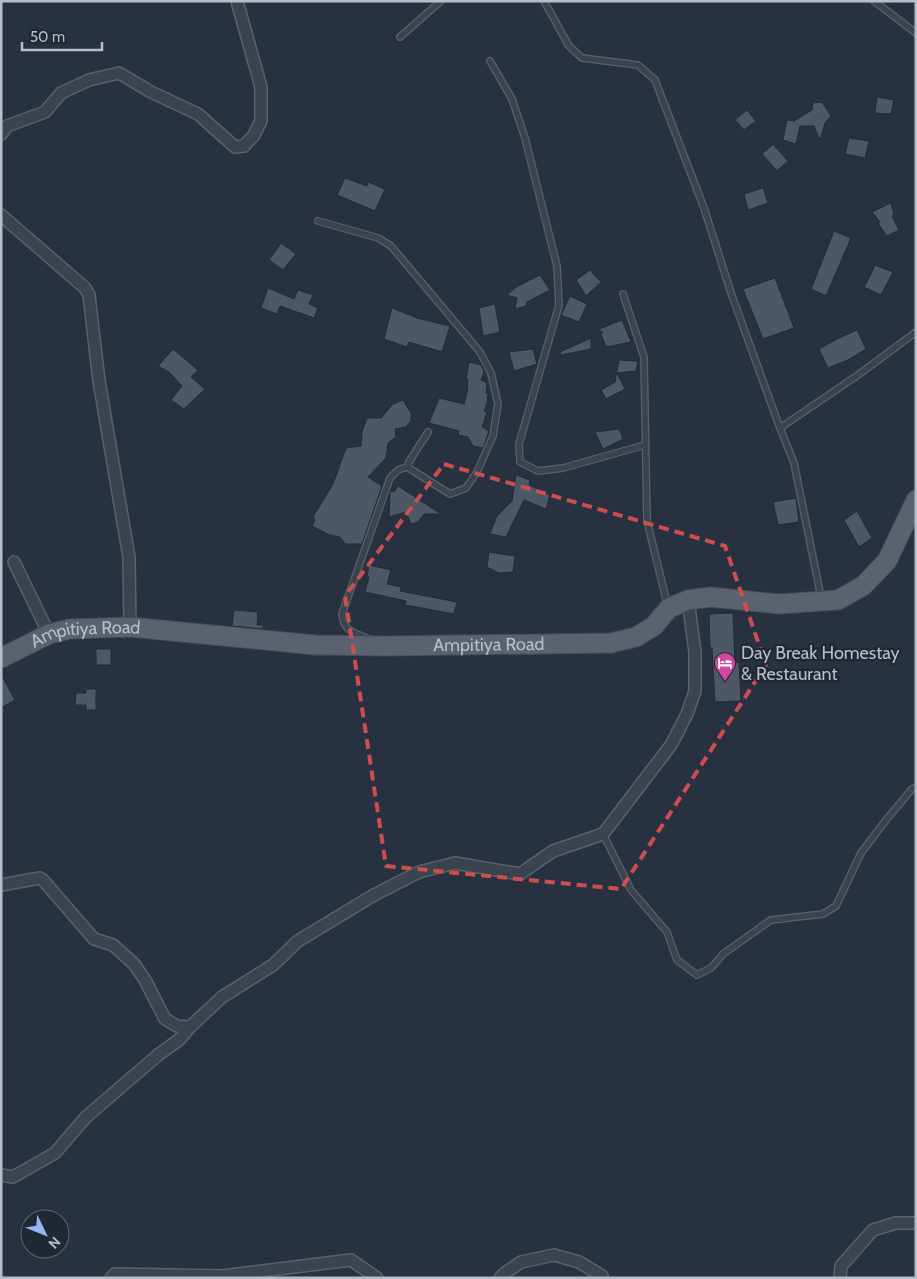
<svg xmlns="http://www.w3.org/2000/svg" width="917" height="1279" viewBox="0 0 917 1279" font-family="Cabin,sans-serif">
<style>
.building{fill:#4d5867;stroke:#222a36}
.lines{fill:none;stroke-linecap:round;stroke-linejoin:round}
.lane-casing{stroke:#59616c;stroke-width:8}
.street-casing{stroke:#59616c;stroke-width:14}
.primary-casing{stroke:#444c58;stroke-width:21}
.lane{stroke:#3b434f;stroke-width:5.5}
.street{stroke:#3b434f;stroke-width:11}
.primary{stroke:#59626e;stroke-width:19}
.marked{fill:none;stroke:#ce4e50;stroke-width:4;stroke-dasharray:10 6;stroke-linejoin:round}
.labels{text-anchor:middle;stroke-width:4.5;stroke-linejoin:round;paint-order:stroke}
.street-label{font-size:18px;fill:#b7bec9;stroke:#202834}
.poi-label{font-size:18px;fill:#b7bec9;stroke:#202834;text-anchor:start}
</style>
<rect width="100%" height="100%" fill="#27313f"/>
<!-- building -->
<g class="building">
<path d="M877 97 894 100 891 114 875 113Z"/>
<path d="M822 102 831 116 825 123 820 140 814 126H800L796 144 783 140 787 120 794 121 812 110 813 103Z"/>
<path d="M747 110 756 121 744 130 735 120Z"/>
<path d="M849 138 869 141 865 158 845 154Z"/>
<path d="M773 144 788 161 777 171 762 154Z"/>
<path d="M345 178 367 186 368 182 385 189 375 211 337 195Z"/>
<path d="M763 188 768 203 748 210 744 194Z"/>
<path d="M891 203 894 215 892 216 899 230 887 236 878 223 880 222 872 212Z"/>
<path d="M834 231 851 238 826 296 811 289Z"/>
<path d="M281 243 296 254 283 270 269 260Z"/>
<path d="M875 265 893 272 881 295 864 287 870 276Z"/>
<path d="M590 270 601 282 586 296 576 280Z"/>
<path d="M540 275 550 290 527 302 526 306 515 309 517 298 507 295 516 287Z"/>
<path d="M775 278 794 328 763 339 743 289Z"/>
<path d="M268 288 294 299 298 290 313 295 309 304 318 308 314 318 280 306 277 314 261 308Z"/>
<path d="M570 296 587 304 579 322 561 315Z"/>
<path d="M495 304 500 332 483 336 479 308Z"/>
<path d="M392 308 417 318 450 326 442 352 409 342 407 347 384 339Z"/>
<path d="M622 320 631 342 606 347 601 334 603 332 597 330Z"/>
<path d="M857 330 866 349 848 360 828 368 819 349 837 339Z"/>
<path d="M591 338V349L561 355 560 352Z"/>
<path d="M173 349 198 370 191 377 205 389 184 409 171 400 182 386 169 372 158 366Z"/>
<path d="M533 349 537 364 514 371 509 352Z"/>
<path d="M619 360 638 361 636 371 617 373 625 389 606 399 601 390 615 382Z"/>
<path d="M469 362 481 365 484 372 481 380 487 383 486 393 488 394 487 403 484 411 487 412 482 427 489 431 483 448 473 446 468 437 458 435 459 431 429 423 439 398 464 404 468 389 467 386 468 380 466 379Z"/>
<path d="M403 400 411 413V421L406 427 395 429 396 437 388 443 386 458 368 477 382 486 362 544H345L340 537 330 535 312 526 315 520 313 517 333 484 346 448 361 446 362 432 367 418H381L393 404Z"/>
<path d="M619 429 623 439 603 449 595 432Z"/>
<path d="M516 475 530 480 529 485 550 495 546 509 524 500 506 537 490 534 497 516 512 501Z"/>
<path d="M398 486 441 514H424L418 522 411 524 406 512 389 517 390 491 394 492Z"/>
<path d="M796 498 799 522 778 525 773 502Z"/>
<path d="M857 511 872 538 859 547 844 520Z"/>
<path d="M489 552 515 556 513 572 499 573 487 567Z"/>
<path d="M369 565 391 570 387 584 401 587 400 591 457 602 454 614 405 605 406 601 365 592 369 577 367 576Z"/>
<path d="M234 610 258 612 257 625H263V629L232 626Z"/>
<path d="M733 613 735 663 739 662 741 701 715 702 712 648H710L709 614Z"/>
<rect x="96" y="649" width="15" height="16"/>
<path d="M1 674 15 700 1 708Z"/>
<path d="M86 689H96V710H86V705H75L76 693H86Z"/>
</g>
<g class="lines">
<!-- lane casing -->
<g class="lane-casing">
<g id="lane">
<path d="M544 1 569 46 582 58 638 65 655 80 704 208 731 293 780 428 794 463 821 597"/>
<path d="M874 1 916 33"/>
<path d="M400 37 441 1"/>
<path d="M490 61 512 99 525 138 557 266 559 305 519 444 520 462 538 471 563 468 645 445"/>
<path d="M318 221 378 238 391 246 480 352 491 373 498 404 493 436 477 472 466 488 450 494 407 467 398 470 390 478 342 614C344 632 353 632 369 639"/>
<path d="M623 294 644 357 647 521 668 607"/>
<path d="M780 428 858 375 916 332"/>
<path d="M407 467 409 462 428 432"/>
<path d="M603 834 631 890 667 932 677 960 697 975 711 968 723 954 771 920 823 914 836 906 861 853 886 820 912 789 916 787"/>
</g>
</g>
<!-- street casing -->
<g class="street-casing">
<g id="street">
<path d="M1 134 7 126 45 112 61 93 89 80 119 73 151 92 198 114 235 147 244 146 254 135 261 121V87L237 1"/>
<path d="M1 215 85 288 89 295 99 381 129 557 130 627"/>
<path d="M14 562 49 634"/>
<path d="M1 885 40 878 43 880 94 939 113 945 134 964 145 980 165 1019 177 1026 190 1027 222 997 273 965 298 941 374 895 419 872 455 863 520 874 553 851 603 834 671 745 687 714 695 691V652L688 600"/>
<path d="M1 1175 13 1177 55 1153 86 1117 158 1055 180 1039 190 1027"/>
<path d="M111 1278 115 1274 222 1276 351 1260 377 1278"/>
<path d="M500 1278 505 1273 521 1262 554 1255 579 1262 602 1276"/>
<path d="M840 1278 841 1266 873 1230 896 1223H916"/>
</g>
</g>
<!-- primary casing -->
<g class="primary-casing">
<g id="primary">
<path id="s1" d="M1 658 49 634 69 629 130 627 315 645 387 646 611 643 636 637 654 626 669 608 688 600 711 597 779 604 838 600 863 586 887 561 916 500"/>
</g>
</g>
<!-- lane -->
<use href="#lane" class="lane"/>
<!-- street -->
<use href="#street" class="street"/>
<!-- primary -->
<use href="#primary" class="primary"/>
</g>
<!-- marked area -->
<path class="marked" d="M444 464 725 546 766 665 621 889 386 866 345 596Z"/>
<!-- icons -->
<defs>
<g id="hotel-pin" transform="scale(1.125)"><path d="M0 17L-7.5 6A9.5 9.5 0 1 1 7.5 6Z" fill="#d1479c" stroke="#202834"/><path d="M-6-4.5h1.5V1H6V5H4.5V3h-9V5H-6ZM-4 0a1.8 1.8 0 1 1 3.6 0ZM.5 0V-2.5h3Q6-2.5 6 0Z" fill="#fff"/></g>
</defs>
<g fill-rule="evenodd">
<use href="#hotel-pin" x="725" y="663"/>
</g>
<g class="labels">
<!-- street labels -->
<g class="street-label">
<text dy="6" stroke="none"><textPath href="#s1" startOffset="90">Ampitiya Road</textPath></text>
<text dy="6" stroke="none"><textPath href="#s1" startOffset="495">Ampitiya Road</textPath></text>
</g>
<!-- poi labels -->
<g class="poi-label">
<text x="741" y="659">Day Break Homestay<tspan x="741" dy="21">&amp; Restaurant</tspan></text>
</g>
</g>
<!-- border -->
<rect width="917" height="1279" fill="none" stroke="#b7bec9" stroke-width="5"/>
<!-- north arrow -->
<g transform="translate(45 1234) rotate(133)"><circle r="24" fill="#202834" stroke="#5c6470"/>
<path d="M0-4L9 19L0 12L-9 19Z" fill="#94b7f2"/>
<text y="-8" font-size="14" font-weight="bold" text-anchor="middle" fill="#b7bec9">N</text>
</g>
<!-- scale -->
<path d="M22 42v8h80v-8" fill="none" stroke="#b7bec9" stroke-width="2.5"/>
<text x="30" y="42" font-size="15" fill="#b7bec9" stroke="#202834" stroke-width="4" paint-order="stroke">50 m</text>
</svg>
